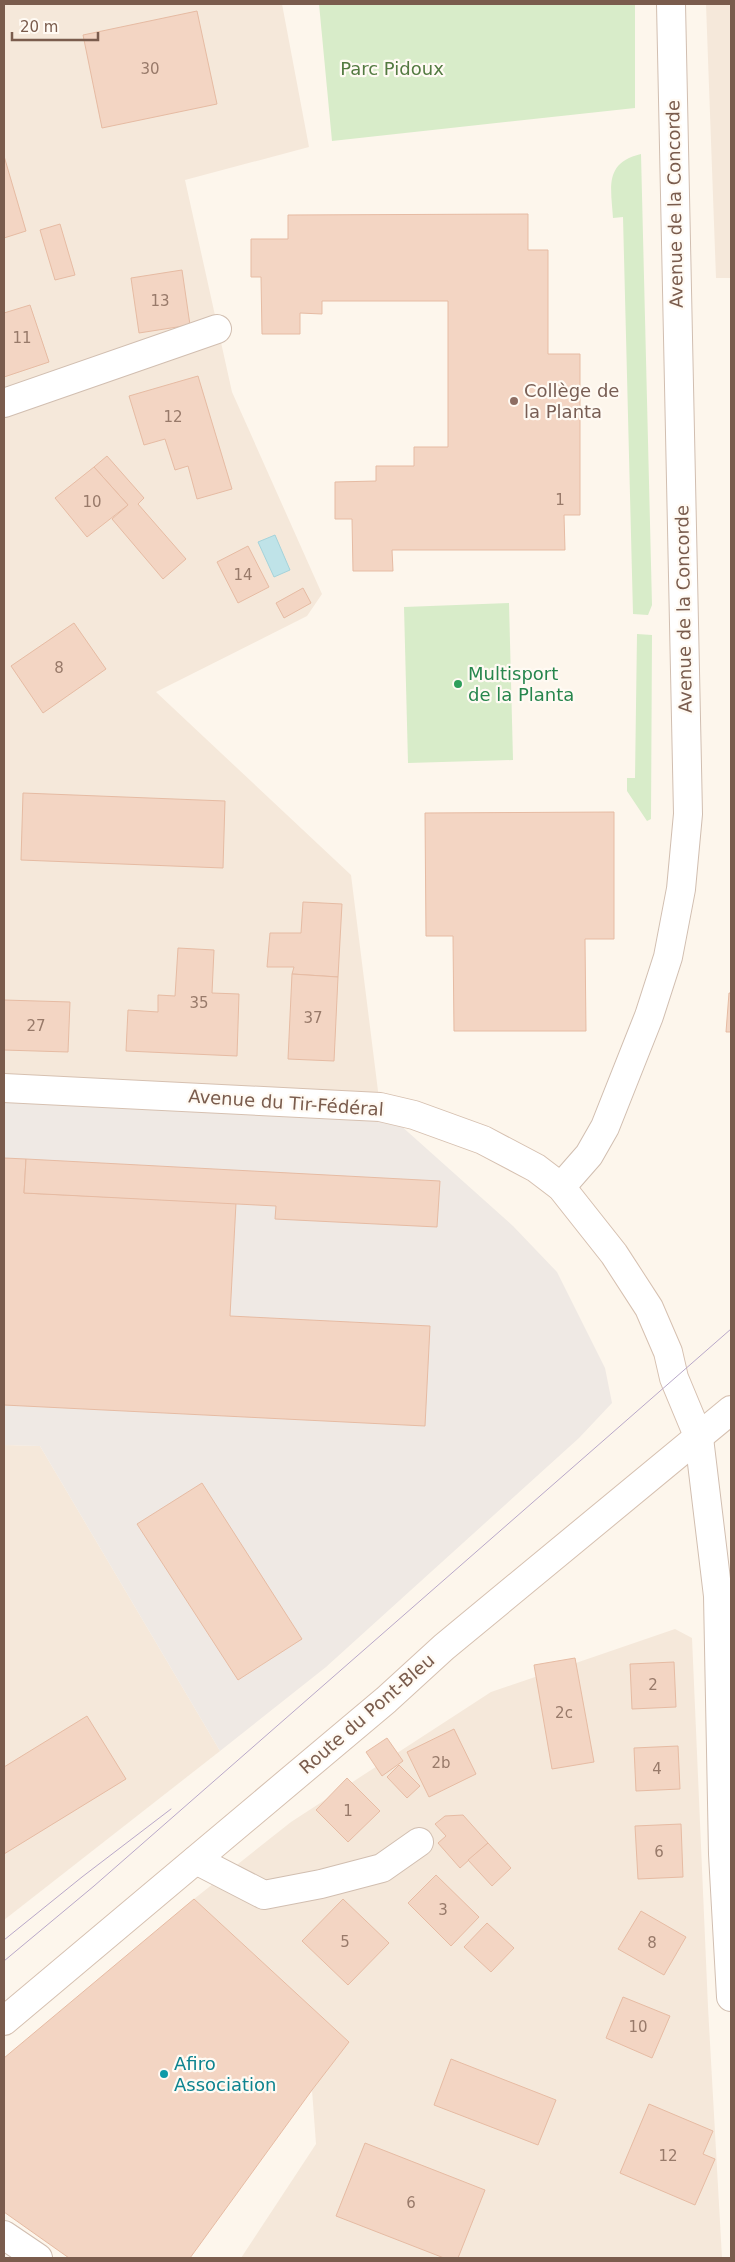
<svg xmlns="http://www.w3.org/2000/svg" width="735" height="2262" viewBox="0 0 735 2262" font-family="'DejaVu Sans',sans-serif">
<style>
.residential{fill:#f5e8da}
.industrial{fill:#efe9e4}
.green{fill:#d8ecc9}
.water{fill:#bfe3e8;stroke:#a5d3da}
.building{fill:#f3d5c3;stroke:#e6bba3}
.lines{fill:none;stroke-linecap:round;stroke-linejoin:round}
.street-casing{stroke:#d1beb0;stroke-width:30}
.secondary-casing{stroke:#d6c0b0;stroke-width:30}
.street{stroke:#fff;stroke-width:28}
.secondary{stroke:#fff;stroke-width:28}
.tram{stroke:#b9a8c9;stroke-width:1}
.education-dot{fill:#8d6e63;stroke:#fffaf3;stroke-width:2}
.leisure-dot{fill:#2e9e5b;stroke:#fffaf3;stroke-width:2}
.culture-dot{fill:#0f9aa8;stroke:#fffaf3;stroke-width:2}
.labels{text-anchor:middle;stroke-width:4.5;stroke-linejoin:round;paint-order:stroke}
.number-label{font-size:15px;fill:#987a6a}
.park-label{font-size:18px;fill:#537a41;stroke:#fffaf3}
.street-label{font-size:18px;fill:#7a5c4d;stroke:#fffaf3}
.education-label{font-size:18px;fill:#785e54;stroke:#fffaf3;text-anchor:start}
.leisure-label{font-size:18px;fill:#27864d;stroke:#fffaf3;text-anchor:start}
.culture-label{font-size:18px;fill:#0d838f;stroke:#fffaf3;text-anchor:start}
</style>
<rect width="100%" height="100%" fill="#fdf6ec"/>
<!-- residential -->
<g class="residential">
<path d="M4 4H282L309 147 185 180 232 392 322 594 307 616 156 692 351 875 380 1107 4 1088Z"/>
<path d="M706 4H731V278H716Z"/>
<path d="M4 1445 40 1446 220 1751 4 1920Z"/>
<path d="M675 1629 692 1638 708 2007 722 2258H241L316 2144 312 2090 349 2042 194 1899 291 1822 491 1692Z"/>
</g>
<!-- industrial -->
<path class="industrial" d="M4 1088 380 1107 513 1226 557 1272 605 1368 612 1403 579 1438 326 1667 220 1751 40 1446 4 1445Z"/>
<!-- green -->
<g class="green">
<path d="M319 4H635V108L332 141Z"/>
<path d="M641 154 652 605 648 615 633 614 623 217 613 218C611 187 604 163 641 154Z"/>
<path d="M509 603 513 760 408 763 404 607Z"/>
<path d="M637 634 652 635 651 819 647 821 627 791V778H635Z"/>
</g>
<!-- water -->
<path class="water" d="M275 535 290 570 274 577 258 542Z"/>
<!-- building -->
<g class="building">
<path d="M197 11 217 104 102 128 83 35Z"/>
<path d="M4 156 26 231 4 238Z"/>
<path d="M528 214V250H548V354H580V515H564L565 550H392L393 571H353L352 519H335V482L376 481V466H414V447H448V301H322V314L300 313V334H262L261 277H251V239H288V215Z"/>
<path d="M60 224 75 275 55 280 40 230Z"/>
<path d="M182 270 190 325 139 333 131 278Z"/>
<path d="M30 305 49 362 4 377V313Z"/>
<path d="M198 376 232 489 197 499 188 466 175 470 165 439 144 445 129 396Z"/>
<path d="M107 456 144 498 138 504 186 559 163 579 112 519 128 505 94 467Z"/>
<path d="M94 467 128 505 87 537 55 498Z"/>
<path d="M248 546 269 587 238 603 217 562Z"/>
<path d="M303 588 311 603 284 618 276 603Z"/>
<path d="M74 623 106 669 43 713 11 666Z"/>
<path d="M23 793 225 801 223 868 21 860Z"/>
<path d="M614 812V939H585L586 1031H454L453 936H426L425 813Z"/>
<path d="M303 902 342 904 338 977 292 974 294 967H267L270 933H301Z"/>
<path d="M178 948 214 950 212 993 239 994 237 1056 126 1051 128 1010 158 1012V995L175 996Z"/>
<path d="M292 974 338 977 334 1061 288 1059Z"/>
<path d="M729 993H731V1032H726Z"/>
<path d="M4 1000 70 1002 68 1052 4 1050Z"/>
<path d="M4 1158 26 1159 24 1193 236 1203 230 1316 430 1326 425 1426 4 1405Z"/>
<path d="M26 1159 440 1181 437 1227 275 1219 276 1206 24 1193Z"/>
<path d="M202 1483 302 1639 238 1680 137 1524Z"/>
<path d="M575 1658 594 1762 552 1769 534 1665Z"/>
<path d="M674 1662 676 1707 632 1709 630 1664Z"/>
<path d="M87 1716 126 1779 4 1854V1767Z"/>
<path d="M454 1729 476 1774 429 1797 407 1752Z"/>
<path d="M387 1738 403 1761 382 1776 366 1752Z"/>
<path d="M678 1746 680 1789 636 1791 634 1748Z"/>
<path d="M399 1765 420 1786 407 1798 387 1777Z"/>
<path d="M347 1778 380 1811 348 1842 316 1810Z"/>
<path d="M463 1815 488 1843 460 1868 438 1843 446 1836 435 1824 445 1816Z"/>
<path d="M681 1824 683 1877 638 1879 635 1826Z"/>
<path d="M488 1843 511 1868 492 1886 468 1860Z"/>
<path d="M436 1875 479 1917 451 1946 408 1903Z"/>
<path d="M194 1899 349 2042 312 2090 190 2258H69L4 2212V2058Z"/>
<path d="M343 1899 389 1943 348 1985 302 1941Z"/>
<path d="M641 1911 686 1937 664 1975 618 1949Z"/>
<path d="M487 1923 514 1948 491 1972 464 1947Z"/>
<path d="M623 1997 670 2016 652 2058 606 2038Z"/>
<path d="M451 2059 556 2100 538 2145 434 2105Z"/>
<path d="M649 2104 713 2131 703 2154 715 2159 695 2205 620 2173Z"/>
<path d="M365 2143 485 2190 458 2258H444L336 2216Z"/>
</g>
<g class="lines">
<!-- street casing -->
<g class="street-casing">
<g id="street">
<path d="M4 403 217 329"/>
<path d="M561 1187 589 1155 605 1127 649 1016 668 957 681 889 688 814 671 4"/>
<path d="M699 1438 718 1596 723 1854 731 1997"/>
<path d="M196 1860 264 1895 321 1884 382 1868 419 1842"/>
<path d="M4 2235 38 2258"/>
</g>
</g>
<!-- secondary casing -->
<g class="secondary-casing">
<g id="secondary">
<path d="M4 1088 380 1107 414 1115 483 1140 536 1168 561 1187 614 1254 649 1308 668 1352 674 1378 699 1438"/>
<path d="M4 2021 386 1700 444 1647 731 1410"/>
</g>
</g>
<!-- street -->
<use href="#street" class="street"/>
<!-- secondary -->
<use href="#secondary" class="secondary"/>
<!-- tram -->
<g class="tram">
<path d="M4 1940 82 1877 171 1809"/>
<path d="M4 1961 94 1886 731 1329"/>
</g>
</g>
<!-- markers -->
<circle class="education-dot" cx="514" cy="401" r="5"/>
<circle class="leisure-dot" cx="458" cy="684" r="5"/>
<circle class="culture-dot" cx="164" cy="2074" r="5"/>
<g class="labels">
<!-- number labels -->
<g class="number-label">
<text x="150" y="74">30</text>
<text x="160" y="306">13</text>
<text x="22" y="343">11</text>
<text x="173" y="422">12</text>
<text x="560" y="505">1</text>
<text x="92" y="507">10</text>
<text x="243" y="580">14</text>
<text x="59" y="673">8</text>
<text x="199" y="1008">35</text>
<text x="313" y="1023">37</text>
<text x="36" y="1031">27</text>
<text x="653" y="1690">2</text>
<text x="564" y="1718">2c</text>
<text x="441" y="1768">2b</text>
<text x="657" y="1774">4</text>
<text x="348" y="1816">1</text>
<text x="659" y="1857">6</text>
<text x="443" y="1915">3</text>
<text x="345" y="1947">5</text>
<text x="652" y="1948">8</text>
<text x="638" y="2032">10</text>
<text x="668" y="2161">12</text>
<text x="411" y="2208">6</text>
</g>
<!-- park labels -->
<g class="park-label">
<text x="392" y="75">Parc Pidoux</text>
</g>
<!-- street labels -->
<g class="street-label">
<text transform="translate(675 204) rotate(-91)" y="6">Avenue de la Concorde</text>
<text transform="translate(684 609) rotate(-91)" y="6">Avenue de la Concorde</text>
<text transform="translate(286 1103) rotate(4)" y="6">Avenue du Tir-Fédéral</text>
<text transform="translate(367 1714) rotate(-41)" y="6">Route du Pont-Bleu</text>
</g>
<!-- education labels -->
<g class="education-label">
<text x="524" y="397">Collège de<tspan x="524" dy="21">la Planta</tspan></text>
</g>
<!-- leisure labels -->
<g class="leisure-label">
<text x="468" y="680">Multisport<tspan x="468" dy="21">de la Planta</tspan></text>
</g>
<!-- culture labels -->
<g class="culture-label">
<text x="174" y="2070">Afiro<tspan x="174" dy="21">Association</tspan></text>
</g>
</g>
<!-- border -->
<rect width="735" height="2262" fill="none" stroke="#7a5c4d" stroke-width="10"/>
<!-- scale -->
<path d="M12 32v8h86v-8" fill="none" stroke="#7a5c4d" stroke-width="2.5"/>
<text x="20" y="32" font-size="15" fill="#7a5c4d" stroke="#fffaf3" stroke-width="4" paint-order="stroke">20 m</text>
</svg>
